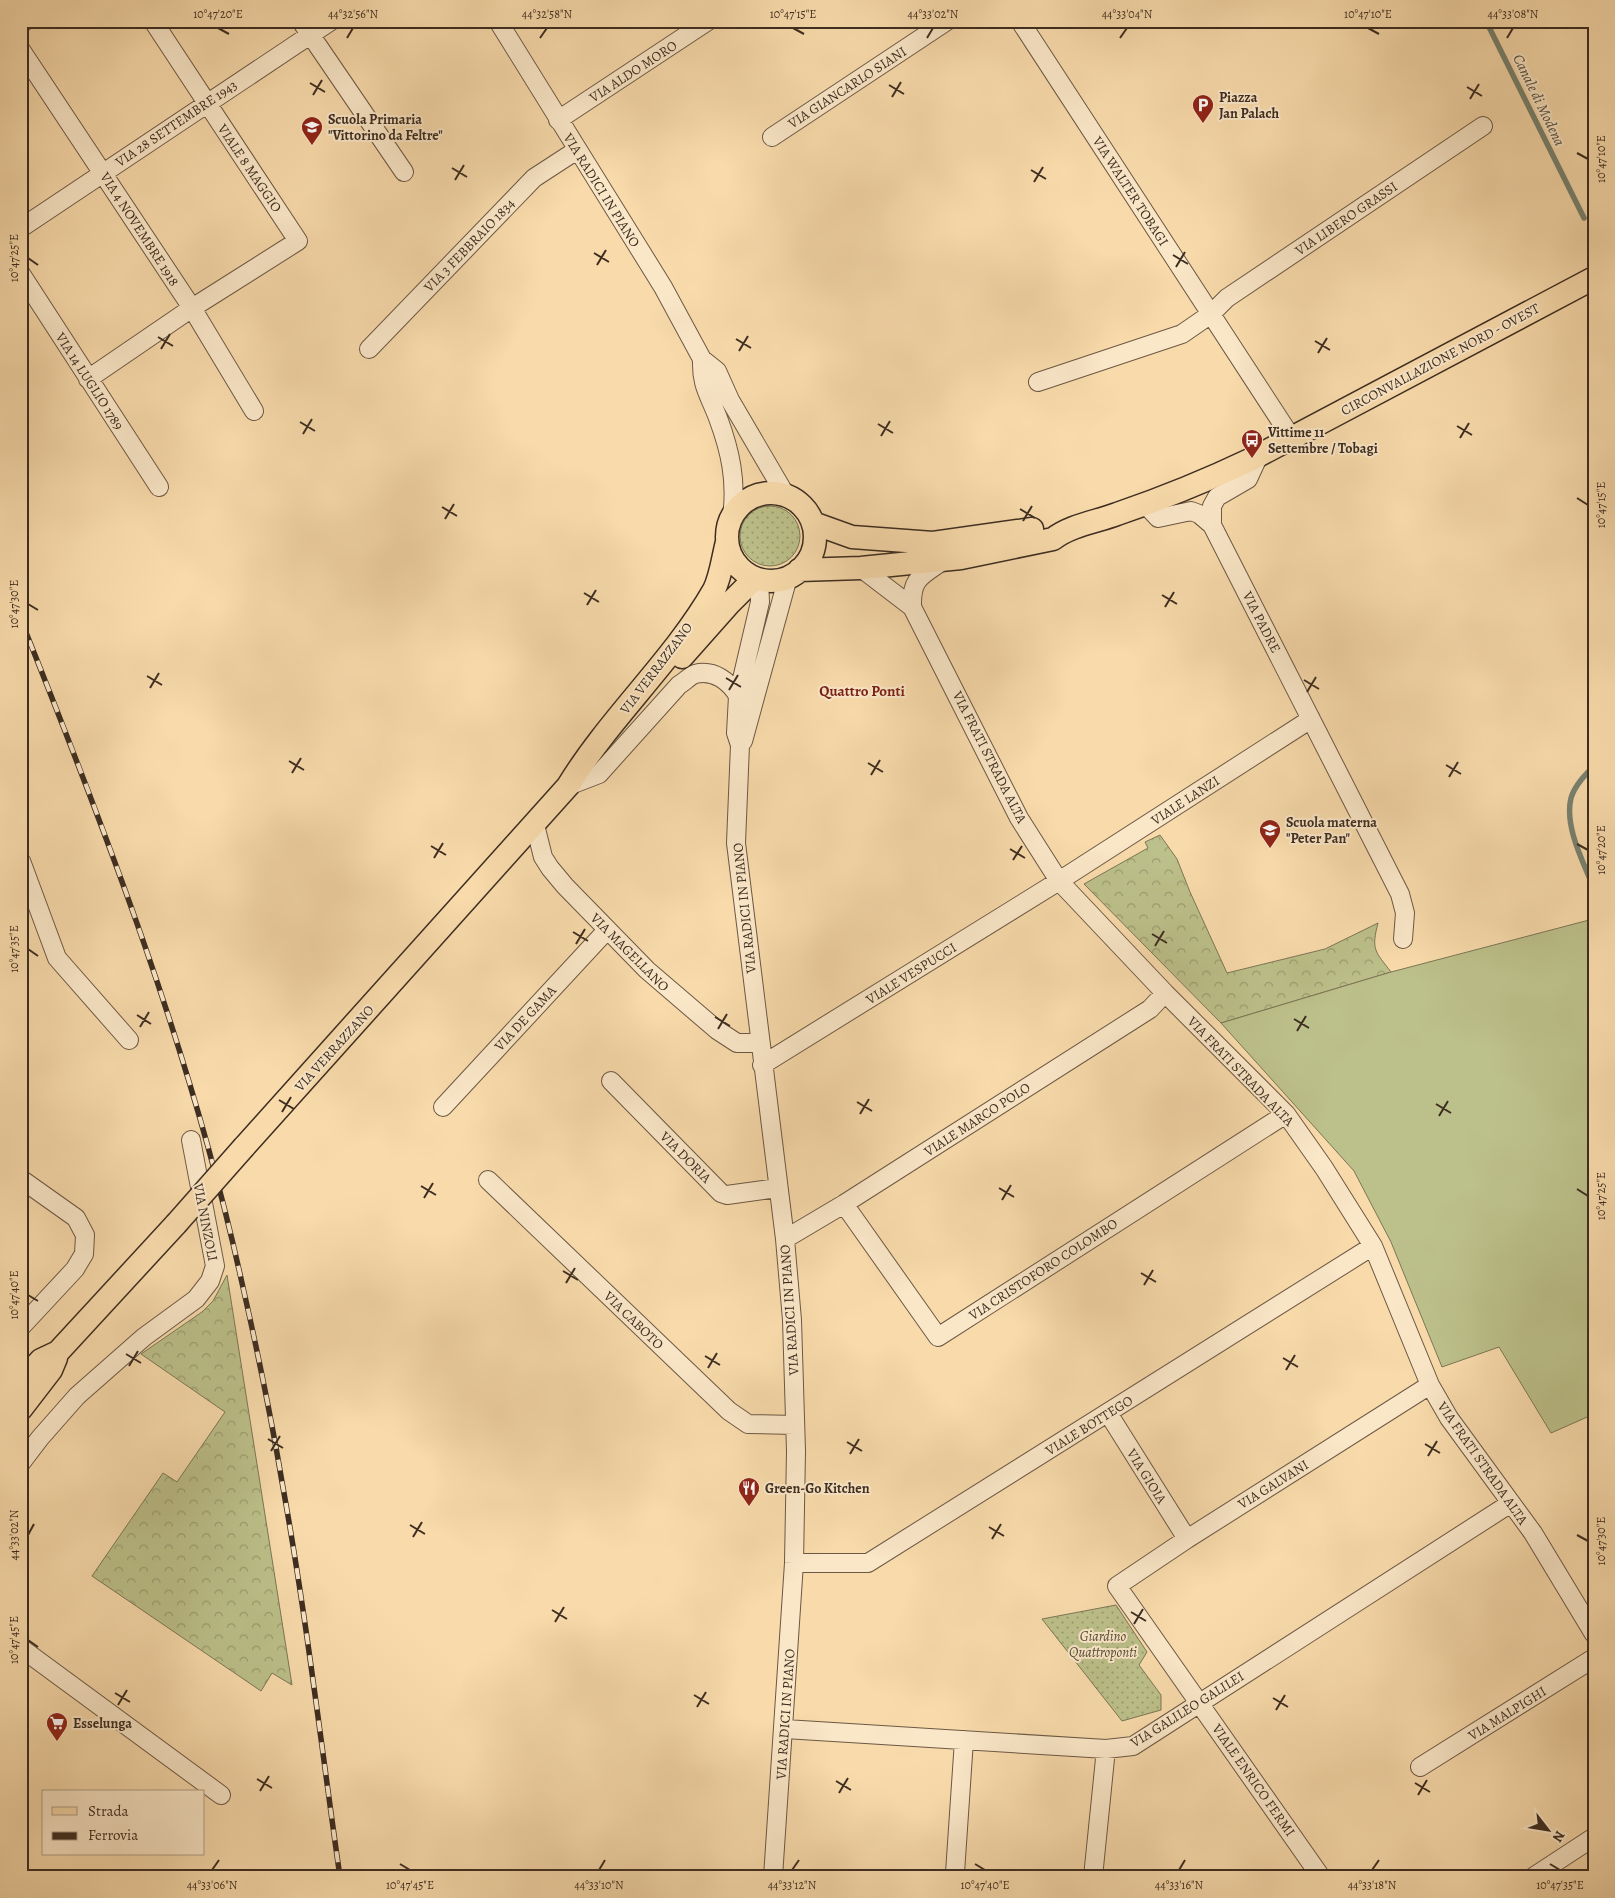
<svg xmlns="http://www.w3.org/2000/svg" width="1615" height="1898" font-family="Alegreya,serif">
	<defs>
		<pattern id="grass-dots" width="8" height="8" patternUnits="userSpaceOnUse" patternTransform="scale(1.25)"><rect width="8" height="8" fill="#bcc08a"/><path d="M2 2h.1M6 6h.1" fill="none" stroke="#9a9c70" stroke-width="1.8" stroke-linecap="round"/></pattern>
		<pattern id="forest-crowns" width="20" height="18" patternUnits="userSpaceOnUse" patternTransform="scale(1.25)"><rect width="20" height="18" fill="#bcc08a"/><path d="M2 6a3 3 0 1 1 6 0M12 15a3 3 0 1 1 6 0" fill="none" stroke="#9a9c70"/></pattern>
	</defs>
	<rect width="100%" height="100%" fill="#f8daab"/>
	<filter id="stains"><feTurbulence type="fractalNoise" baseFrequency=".004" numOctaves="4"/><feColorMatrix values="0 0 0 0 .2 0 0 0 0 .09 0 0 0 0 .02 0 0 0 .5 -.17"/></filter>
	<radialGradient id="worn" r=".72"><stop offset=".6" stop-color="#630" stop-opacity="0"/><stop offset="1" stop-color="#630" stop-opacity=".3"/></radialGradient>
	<path fill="url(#grass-dots)" stroke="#7c7656" d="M740 536a30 30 0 1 1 60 0a30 30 0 1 1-60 0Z
		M1116,1605L1147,1652L1139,1665L1161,1695V1710L1122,1721L1042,1619Z"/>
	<path fill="url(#forest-crowns)" stroke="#7c7656" d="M1160,835L1177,859L1190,892L1227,973L1325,949L1378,923C1371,950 1375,951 1391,972L1221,1023L1084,884L1148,848L1145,842Z
		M227,1275L292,1685L272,1673L261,1691L92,1576L163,1473L177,1482L225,1412L141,1354L202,1312L213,1301Z"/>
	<path fill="#bcc08a" stroke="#7c7656" d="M1593,919L1594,1414L1551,1433L1499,1347L1442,1367L1391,1242L1354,1171L1221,1023L1391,972Z"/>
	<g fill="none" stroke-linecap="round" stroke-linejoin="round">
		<path stroke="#788270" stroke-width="5.5" d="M1486,21L1584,218
			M1594,766C1585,775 1575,785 1571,798C1564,827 1584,863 1594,889"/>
		<g stroke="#6c5844" stroke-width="20">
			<path id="minor" d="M301,21L404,172
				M498,21L663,287L702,359L717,371L730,400L785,494
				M1020,21L1291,437
				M21,24L25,21
				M21,50L192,308L254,411
				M558,120L708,21
				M772,137L947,21
				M21,228L331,21
				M21,274L159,487
				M369,349L534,178L577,150
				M702,359C701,386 709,394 718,418C730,450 737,481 732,516
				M88,379L192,308L298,241L153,21
				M1038,382L1182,334L1211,314L1227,298L1483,126
				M1259,455L1248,479L1217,497L1212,506V525L1400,894L1405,913L1403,939
				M1145,504L1158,518L1191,511L1199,514L1212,525
				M861,568L912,607L1019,818L1059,881L1165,993L1286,1114L1324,1168L1373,1246L1430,1385L1449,1418L1533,1533L1594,1634
				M759,579L760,602L738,696L736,733L740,745L736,843L785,1239L792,1320L796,1451L794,1563L773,1877
				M912,607C911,577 922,576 944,560
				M743,741L788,577
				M568,786L599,774L679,685C684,682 690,676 695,674C714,669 730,682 738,696
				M535,825L543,857L550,868L565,886L647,970L717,1030L737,1043H759
				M21,861L57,958L129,1040
				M762,1065L1059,881L1311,719
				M611,1081L721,1193L727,1195L777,1188
				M443,1107L607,930
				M21,1179L76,1218L85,1235L84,1254L75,1269L21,1327
				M488,1180L729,1411L748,1424L795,1425
				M844,1204L938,1337L1286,1114
				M785,1239L844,1204L1150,1009L1165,993
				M1108,1413L1187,1539
				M21,1463L40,1438L77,1396L144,1337L196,1299L210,1281L215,1266L191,1140
				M794,1563H868L1373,1246
				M21,1648L221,1795
				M785,1729L1106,1749L1133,1746L1511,1503
				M1420,1767L1594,1658
				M955,1873L964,1740
				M1093,1877L1106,1749
				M1321,1877L1117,1586L1187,1539L1430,1385
				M1533,1877L1594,1837"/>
		</g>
		<g stroke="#3d2d21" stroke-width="25">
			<path id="major" d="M727 537a44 44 0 1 1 88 0a44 44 0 1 1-88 0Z
				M813,523L852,537L933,543L1032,529
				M799,570L861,568L961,558L1053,539C1071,525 1096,522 1117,514C1164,498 1208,480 1252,459L1594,278
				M682,657L729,604L755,578
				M244,1147L568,786C610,717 674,660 714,590C721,576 723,557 727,542
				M21,1382L41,1360L58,1352L176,1224
				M21,1409L51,1370L56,1358"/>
		</g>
		<use href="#minor" stroke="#fae7c8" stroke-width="18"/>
		<use href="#major" stroke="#f8daab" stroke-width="22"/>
		<g stroke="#3d2d21" stroke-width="5.5">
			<path id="rail" d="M21,620C108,837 192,1055 242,1283C257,1349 271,1416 282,1482C306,1613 321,1745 340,1877"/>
		</g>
		<use href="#rail" stroke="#fae7c8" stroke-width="4" stroke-dasharray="11" stroke-linecap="butt"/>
		<g stroke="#3d2d21" stroke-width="25" stroke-linecap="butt">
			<path id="major-bridge" d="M176,1224L244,1147"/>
		</g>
		<use href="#major-bridge" stroke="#f8daab" stroke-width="22"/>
	</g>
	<path fill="none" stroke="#3d2d21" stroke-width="2" d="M218,28L229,34M793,28L804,34M1368,28L1379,34M347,38L353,28M540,38L547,28M927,38L933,28M1120,38L1127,28M1507,38L1513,28M310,83L325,92M889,85L904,94M1467,87L1482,96M313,95L322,80M892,97L901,82M1470,99L1479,84M1577,153L1588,159M452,168L467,177M1031,170L1046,179M455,180L464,165M1034,182L1043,167M594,253L609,262M1173,255L1188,264M28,258L38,265M597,265L606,250M1176,267L1185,252M158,337L173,346M736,339L751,348M1315,341L1330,350M161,349L170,334M739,351L748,336M1318,353L1327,338M300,422L315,431M878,424L893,433M1457,426L1472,435M303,434L312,419M881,436L890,421M1460,438L1469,423M1577,498L1588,505M442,507L457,516M1020,509L1035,518M445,519L454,504M1023,521L1032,506M584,593L599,602M1162,595L1177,604M28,604L38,610M587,605L596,590M1165,607L1174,592M147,676L162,685M726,678L741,687M1304,680L1319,689M150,688L159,673M729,690L738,675M1307,692L1316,677M289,761L304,770M868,763L883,772M1446,765L1461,774M292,773L301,758M871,775L880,760M1449,777L1458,762M1577,844L1588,850M431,846L446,855M1010,849L1025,858M434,858L443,843M1013,860L1022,846M573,932L588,941M1152,934L1167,943M576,944L585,929M1155,946L1164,931M28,949L38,956M137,1015L151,1024M715,1017L730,1026M1294,1019L1309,1028M140,1027L149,1012M718,1029L727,1014M1297,1031L1306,1016M279,1100L294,1109M857,1102L872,1111M1436,1104L1451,1113M282,1112L291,1097M860,1114L869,1099M1439,1116L1448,1101M421,1186L436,1195M999,1188L1014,1197M1577,1189L1588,1196M424,1198L433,1183M1002,1200L1011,1185M563,1271L578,1280M1141,1273L1156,1282M566,1283L575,1268M1144,1285L1153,1270M28,1295L38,1301M126,1354L141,1363M705,1356L720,1365M1283,1358L1298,1367M129,1366L138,1351M708,1368L717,1353M1286,1370L1295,1355M268,1439L283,1448M847,1442L862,1451M1425,1444L1440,1453M271,1451L280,1436M850,1454L859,1439M1428,1456L1437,1441M410,1525L425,1534M989,1527L1004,1536M28,1535L34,1524M1577,1535L1588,1541M413,1537L422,1522M992,1539L1001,1524M552,1610L567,1619M1131,1612L1146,1621M555,1622L564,1607M1134,1624L1143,1609M28,1640L38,1647M115,1693L130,1702M694,1695L709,1704M1273,1698L1288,1707M118,1705L127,1690M697,1707L706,1692M1276,1710L1285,1695M257,1779L272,1788M836,1781L851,1790M1415,1783L1430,1792M260,1791L269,1776M839,1793L848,1778M1418,1795L1427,1780M400,1864L410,1870M975,1864L985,1870M1550,1864L1560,1870M212,1870L219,1860M599,1870L605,1860M792,1870L799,1860M1179,1870L1185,1860M1372,1870L1379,1860"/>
	<defs>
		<g id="parking-pin" transform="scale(1.125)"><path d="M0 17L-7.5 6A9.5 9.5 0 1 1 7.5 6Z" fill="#8f2418" stroke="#fae7c8"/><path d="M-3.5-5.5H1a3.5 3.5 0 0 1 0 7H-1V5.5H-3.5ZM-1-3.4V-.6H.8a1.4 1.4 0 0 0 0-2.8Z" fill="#fff"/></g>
		<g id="school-pin" transform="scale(1.125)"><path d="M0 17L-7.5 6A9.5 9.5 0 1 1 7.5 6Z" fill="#8f2418" stroke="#fae7c8"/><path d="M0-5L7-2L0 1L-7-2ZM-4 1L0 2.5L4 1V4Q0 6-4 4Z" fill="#fff"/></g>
		<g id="bus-pin" transform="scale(1.125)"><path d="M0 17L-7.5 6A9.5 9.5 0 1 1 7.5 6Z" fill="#8f2418" stroke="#fae7c8"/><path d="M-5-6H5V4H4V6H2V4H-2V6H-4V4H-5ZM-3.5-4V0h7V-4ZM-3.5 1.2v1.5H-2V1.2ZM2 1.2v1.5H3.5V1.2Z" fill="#fff"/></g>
		<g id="restaurant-pin" transform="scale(1.125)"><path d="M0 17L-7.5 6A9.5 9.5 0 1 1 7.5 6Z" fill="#8f2418" stroke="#fae7c8"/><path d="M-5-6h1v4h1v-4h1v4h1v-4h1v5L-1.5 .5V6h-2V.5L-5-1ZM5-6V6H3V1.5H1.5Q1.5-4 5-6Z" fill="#fff"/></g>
		<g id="supermarket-pin" transform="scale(1.125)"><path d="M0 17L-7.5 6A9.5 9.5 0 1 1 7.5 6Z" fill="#8f2418" stroke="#fae7c8"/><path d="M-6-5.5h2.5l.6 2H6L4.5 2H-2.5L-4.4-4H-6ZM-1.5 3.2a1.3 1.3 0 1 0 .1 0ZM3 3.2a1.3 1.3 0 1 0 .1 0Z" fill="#fff"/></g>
	</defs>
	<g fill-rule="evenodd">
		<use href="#parking-pin" x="1203" y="105"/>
		<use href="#school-pin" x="312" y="127"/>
		<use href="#bus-pin" x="1252" y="440"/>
		<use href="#school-pin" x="1270" y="830"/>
		<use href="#restaurant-pin" x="749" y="1488"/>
		<use href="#supermarket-pin" x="57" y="1723"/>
	</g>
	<g text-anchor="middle" stroke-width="4" stroke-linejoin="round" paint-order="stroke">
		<g font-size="14" fill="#3d2d21" stroke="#fae7c8">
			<text transform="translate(633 71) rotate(-33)" y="5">VIA ALDO MORO</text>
			<text transform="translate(847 87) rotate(-33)" y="5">VIA GIANCARLO SIANI</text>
			<text transform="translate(176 123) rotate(-34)" y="5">VIA 28 SETTEMBRE 1943</text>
			<text transform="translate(250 168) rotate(56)" y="5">VIALE 8 MAGGIO</text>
			<text transform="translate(602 190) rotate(58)" y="5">VIA RADICI IN PIANO</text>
			<text transform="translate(1131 191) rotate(57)" y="5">VIA WALTER TOBAGI</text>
			<text transform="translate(1346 218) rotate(-34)" y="5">VIA LIBERO GRASSI</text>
			<text transform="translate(140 229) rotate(57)" y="5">VIA 4 NOVEMBRE 1918</text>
			<text transform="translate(469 245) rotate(-46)" y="5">VIA 3 FEBBRAIO 1834</text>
			<text transform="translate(1440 359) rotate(-28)" y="5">CIRCONVALLAZIONE NORD - OVEST</text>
			<text transform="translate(90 381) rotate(57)" y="5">VIA 14 LUGLIO 1789</text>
			<text transform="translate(1262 622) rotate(63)" y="5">VIA PADRE</text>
			<text transform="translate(656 668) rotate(-53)" y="5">VIA VERRAZZANO</text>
			<text transform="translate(990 757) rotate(63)" y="5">VIA FRATI STRADA ALTA</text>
			<text transform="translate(1185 800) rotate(-33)" y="5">VIALE LANZI</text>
			<text transform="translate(744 908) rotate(-96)" y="5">VIA RADICI IN PIANO</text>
			<text transform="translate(630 952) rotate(45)" y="5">VIA MAGELLANO</text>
			<text transform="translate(911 973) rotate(-32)" y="5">VIALE VESPUCCI</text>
			<text transform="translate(525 1018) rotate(-47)" y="5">VIA DE GAMA</text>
			<text transform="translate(334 1048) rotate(-48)" y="5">VIA VERRAZZANO</text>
			<text transform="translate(1241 1071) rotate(46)" y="5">VIA FRATI STRADA ALTA</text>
			<text transform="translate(977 1119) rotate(-33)" y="5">VIALE MARCO POLO</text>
			<text transform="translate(686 1157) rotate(45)" y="5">VIA DORIA</text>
			<text transform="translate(206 1222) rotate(79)" y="5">VIA NINZOLI</text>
			<text transform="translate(1043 1269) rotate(-33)" y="5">VIA CRISTOFORO COLOMBO</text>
			<text transform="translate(789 1310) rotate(-94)" y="5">VIA RADICI IN PIANO</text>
			<text transform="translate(634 1320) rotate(44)" y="5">VIA CABOTO</text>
			<text transform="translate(1089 1425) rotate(-32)" y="5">VIALE BOTTEGO</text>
			<text transform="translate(1483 1463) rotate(55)" y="5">VIA FRATI STRADA ALTA</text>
			<text transform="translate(1147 1476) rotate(58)" y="5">VIA GIOIA</text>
			<text transform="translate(1273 1484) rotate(-32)" y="5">VIA GALVANI</text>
			<text transform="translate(1187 1709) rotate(-32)" y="5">VIA GALILEO GALILEI</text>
			<text transform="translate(1507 1713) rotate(-32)" y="5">VIA MALPIGHI</text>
			<text transform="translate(785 1714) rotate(-86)" y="5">VIA RADICI IN PIANO</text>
			<text transform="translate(1254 1780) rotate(55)" y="5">VIALE ENRICO FERMI</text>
		</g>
		<g font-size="14" font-weight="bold" fill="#3d2d21" stroke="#fae7c8" text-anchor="start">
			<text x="1219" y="102">Piazza<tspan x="1219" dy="16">Jan Palach</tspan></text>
			<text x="328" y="124">Scuola Primaria<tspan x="328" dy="16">"Vittorino da Feltre"</tspan></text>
			<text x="1268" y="437">Vittime 11<tspan x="1268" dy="16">Settembre / Tobagi</tspan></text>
			<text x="1286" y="827">Scuola materna<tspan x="1286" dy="16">"Peter Pan"</tspan></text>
			<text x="765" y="1493">Green-Go Kitchen</text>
			<text x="73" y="1728">Esselunga</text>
		</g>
		<g font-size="14" font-style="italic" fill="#564a36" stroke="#fae7c8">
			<text x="1103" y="1641">Giardino<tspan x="1103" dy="16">Quattroponti</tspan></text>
		</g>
		<g font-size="15" font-style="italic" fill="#565042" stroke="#fae7c8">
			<text transform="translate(1539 100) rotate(64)" y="5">Canale di Modena</text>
		</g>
		<g font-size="15" font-weight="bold" fill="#7a1f14" stroke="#fae7c8">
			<text x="862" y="696">Quattro Ponti</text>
		</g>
	</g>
	<rect width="1615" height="1898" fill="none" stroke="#f8daab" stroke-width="55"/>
	<rect x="42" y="1790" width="162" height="65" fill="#fae7c8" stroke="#ae9d85"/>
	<rect x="52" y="1807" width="25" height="8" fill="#f8daab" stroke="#ae9d85"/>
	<text x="88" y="1816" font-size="15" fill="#3d2d21">Strada</text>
	<rect x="52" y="1832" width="25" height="8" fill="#3d2d21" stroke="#ae9d85"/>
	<text x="88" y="1840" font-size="15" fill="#3d2d21">Ferrovia</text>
	<g transform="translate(1548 1830) rotate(121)" stroke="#fae7c8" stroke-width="4" paint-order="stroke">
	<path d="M0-4L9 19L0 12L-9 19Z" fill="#3d2d21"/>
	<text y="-8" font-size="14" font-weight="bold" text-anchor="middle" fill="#3d2d21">N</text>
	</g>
	<rect x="28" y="28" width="1560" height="1842" fill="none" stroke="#3d2d21" stroke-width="2"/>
	<g font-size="12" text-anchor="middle" fill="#3d2d21">
		<text x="218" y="18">10°47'20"E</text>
		<text x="353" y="18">44°32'56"N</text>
		<text x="547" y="18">44°32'58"N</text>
		<text x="793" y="18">10°47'15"E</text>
		<text x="933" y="18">44°33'02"N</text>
		<text x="1127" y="18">44°33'04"N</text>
		<text x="1368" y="18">10°47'10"E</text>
		<text x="1513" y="18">44°33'08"N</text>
		<text transform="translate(1601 159) rotate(-90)" y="4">10°47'10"E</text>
		<text transform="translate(14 258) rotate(-90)" y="4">10°47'25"E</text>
		<text transform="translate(1601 505) rotate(-90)" y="4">10°47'15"E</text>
		<text transform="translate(14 604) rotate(-90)" y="4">10°47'30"E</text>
		<text transform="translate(1601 850) rotate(-90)" y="4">10°47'20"E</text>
		<text transform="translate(14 949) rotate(-90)" y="4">10°47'35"E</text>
		<text transform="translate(1601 1196) rotate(-90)" y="4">10°47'25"E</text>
		<text transform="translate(14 1295) rotate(-90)" y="4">10°47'40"E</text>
		<text transform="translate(14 1535) rotate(-90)" y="4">44°33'02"N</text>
		<text transform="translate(1601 1541) rotate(-90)" y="4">10°47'30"E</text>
		<text transform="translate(14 1640) rotate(-90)" y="4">10°47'45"E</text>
		<text x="212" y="1889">44°33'06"N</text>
		<text x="410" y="1889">10°47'45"E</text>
		<text x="599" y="1889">44°33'10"N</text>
		<text x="792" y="1889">44°33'12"N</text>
		<text x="985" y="1889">10°47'40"E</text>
		<text x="1179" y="1889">44°33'16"N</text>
		<text x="1372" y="1889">44°33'18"N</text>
		<text x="1560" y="1889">10°47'35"E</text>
	</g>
	<rect width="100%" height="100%" filter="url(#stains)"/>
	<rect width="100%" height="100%" fill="url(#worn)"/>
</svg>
